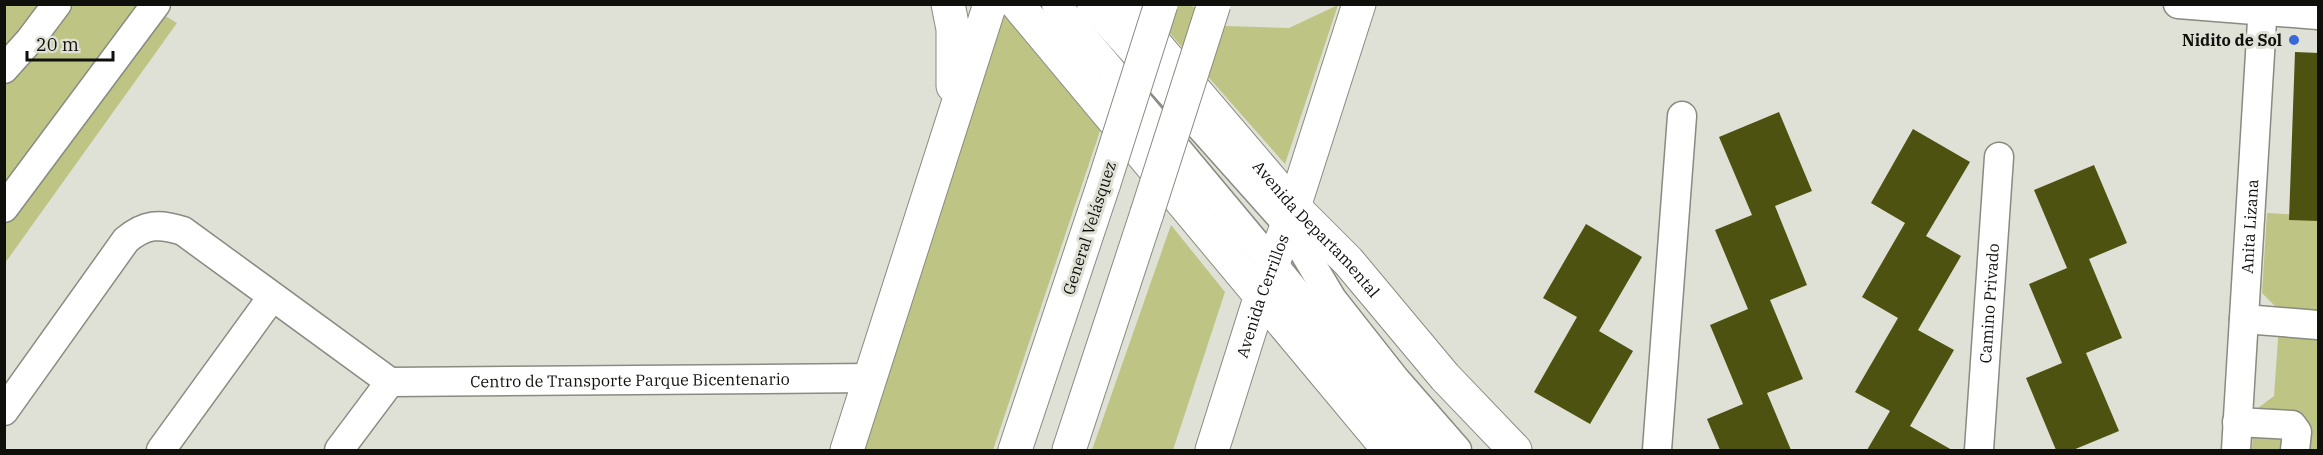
<svg xmlns="http://www.w3.org/2000/svg" width="2323" height="455" font-family="'IBM Plex Serif',serif">
	<rect width="100%" height="100%" fill="#e0e1d6"/>
	<path fill="#bdc484" d="M5,5H147L177,23L5,263Z
		M1145,5H1190L1226,26L1289,28L1338,5L1285,164Z
		M1006,14L1101,128L993,450H861L997,25Z
		M2267,213L2318,216V450H2252L2254,411L2274,396L2280,311L2262,293Z
		M1171,225L1225,292L1173,450H1092Z"/>
	<path fill="#4d5210" d="M2295,52L2319,53V221L2289,220Z
		M1779,112L1812,191L1775,206L1807,285L1770,300L1803,379L1767,393L1791,450H1720L1707,419L1743,404L1710,325L1748,309L1715,230L1752,215L1719,137Z
		M1913,129L1970,162L1926,236L1961,256L1918,330L1954,350L1910,426L1952,450H1867L1890,411L1855,392L1898,318L1862,297L1905,223L1871,203Z
		M2094,165L2127,243L2089,259L2122,338L2086,353L2119,431L2073,450H2056L2026,378L2062,363L2029,284L2067,268L2034,190Z
		M1586,224L1642,257L1599,331L1633,351L1590,424L1534,392L1577,317L1543,298Z"/>
	<g fill="none" stroke-linecap="round" stroke-linejoin="round">
		<g stroke="#898a80" stroke-width="31">
			<g id="minor">
				<path d="M1056,4L1273,264L1424,450"/>
				<path d="M1091,4L1288,225L1332,299L1395,379L1457,450"/>
				<path d="M2178,4L2318,15"/>
				<path d="M4,69L30,40L57,4"/>
				<path d="M4,208L156,4"/>
				<path d="M2244,319L2318,325"/>
				<path id="s1" d="M390,382L871,378"/>
				<path d="M4,411L126,240C145,224 159,223 183,231L390,382L339,450"/>
				<path d="M2237,422L2292,425L2297,432L2295,450"/>
				<path d="M161,450L272,297"/>
				<path d="M1657,450L1682,116"/>
				<path id="s2" d="M1979,450L1999,157"/>
				<path id="s3" d="M2236,450L2263,4"/>
			</g>
		</g>
		<g stroke="#898a80" stroke-width="35">
			<g id="major">
				<path d="M1017,4L1389,450"/>
				<path id="s4" d="M1121,4L1294,207L1348,261L1445,377L1515,450"/>
				<path id="s5" d="M1212,450L1260,298L1294,207L1359,4"/>
			</g>
		</g>
		<g stroke="#898a80" stroke-width="35">
			<path id="highway" d="M948,4L953,29V86
				M847,450L990,4
				M1015,450L1104,183
				M1069,450L1147,213"/>
		</g>
		<use href="#minor" stroke="#fff" stroke-width="28"/>
		<use href="#major" stroke="#fff" stroke-width="33"/>
		<use href="#highway" stroke="#fff" stroke-width="33"/>
		<g stroke="#898a80" stroke-width="35" stroke-linecap="butt">
			<path id="highway-bridge" d="M1104,183L1161,4
				M1147,213L1214,4"/>
		</g>
		<use href="#highway-bridge" stroke="#fff" stroke-width="33"/>
	</g>
	<circle fill="#3769d9" stroke="#e0e1d6" stroke-width="2" cx="2294" cy="40" r="6"/>
	<g text-anchor="middle" stroke-width="6" stroke-linejoin="round" paint-order="stroke">
		<g font-size="16" font-weight="bold" fill="#0f100c" stroke="#e0e1d6" text-anchor="end">
			<text x="2282" y="46">Nidito de Sol</text>
		</g>
		<g font-size="16" fill="#0f100c" stroke="#e0e1d6">
			<text transform="translate(1089 228) rotate(-72)" y="6">General Velásquez</text>
			<text dy="6" stroke="none"><textPath href="#s3" startOffset="224">Anita Lizana</textPath></text>
			<text dy="6" stroke="none"><textPath href="#s4" startOffset="298">Avenida Departamental</textPath></text>
			<text dy="6" stroke="none"><textPath href="#s5" startOffset="162">Avenida Cerrillos</textPath></text>
			<text dy="6" stroke="none"><textPath href="#s2" startOffset="147">Camino Privado</textPath></text>
			<text dy="6" stroke="none"><textPath href="#s1" startOffset="240">Centro de Transporte Parque Bicentenario</textPath></text>
		</g>
	</g>
	<rect width="2323" height="455" fill="none" stroke="#0f100c" stroke-width="12"/>
	<path d="M27 51v9h86v-9" fill="none" stroke="#0f100c" stroke-width="3"/>
	<text x="36" y="51" font-size="18" fill="#0f100c" stroke="#e0e1d6" stroke-width="4.5" paint-order="stroke">20 m</text>
</svg>
